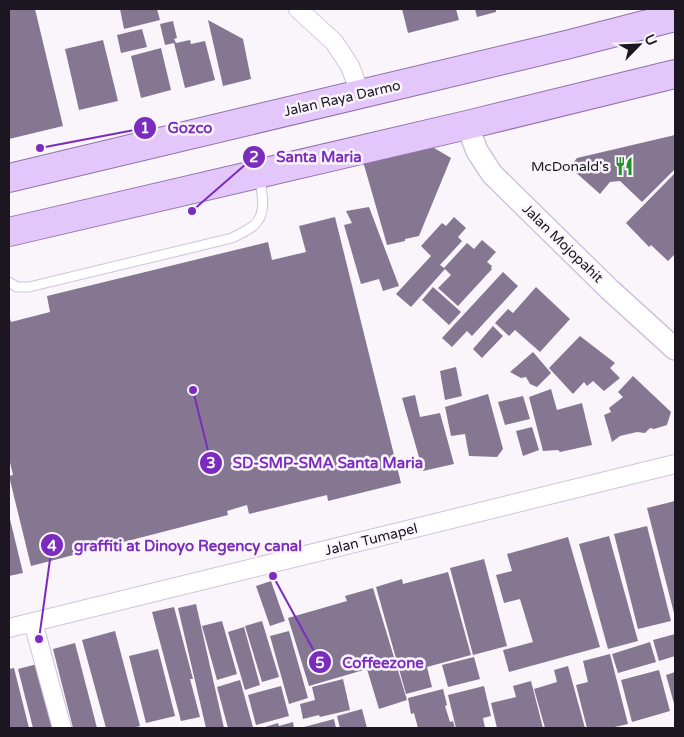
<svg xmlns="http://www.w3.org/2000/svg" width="684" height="737" font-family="'Varela Round',sans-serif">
	<rect width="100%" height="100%" fill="#f9f5fb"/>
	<path fill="#857791" d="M9,9H35L63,126L9,139Z
		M120,9H157L160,20L124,29Z
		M402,9H456L459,20L408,33Z
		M475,9H496V12L477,17Z
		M208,20L243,39L251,79L223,86Z
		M173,21L177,38L174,39L176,43L190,40L191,44L205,41L215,80L185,88L174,43L165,45L160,24Z
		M142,29L147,47L121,53L117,35Z
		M103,40L118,101L79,110L65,49Z
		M161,48L171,90L141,98L131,56Z
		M675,135V169L642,202L620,181L610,182L600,194L573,170V163L577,158Z
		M429,145L451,158L419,236L405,239V241L387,245L362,158Z
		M675,173V254L668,261L651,245L649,247L626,223Z
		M369,207L399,286L383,291L379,279L361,284L344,225L352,223L346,211Z
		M335,217L401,483L328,501L327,495L249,514L247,505L227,511L228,515L31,566L9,476L13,475L9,458V315L11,322L50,312L47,296L268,242L272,260L306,252L299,226Z
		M454,217L466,228L458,237L462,241L440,265L444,268L467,243L474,249L482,240L496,252L487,262L492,266L491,268L492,269L458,306L438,288L451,275L445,269L411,307L396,294L431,256L421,246L442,223L446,226Z
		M503,272L518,286L472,336L467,331L452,347L442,338Z
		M433,287L461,312L449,325L422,300Z
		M536,287L570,319L540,352L515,330L509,336L495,323L508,309L513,313Z
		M493,326L503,336L482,358L473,349Z
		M580,336L615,363L610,368L620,378L604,391L593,381L587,386L584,382L573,394L549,368Z
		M533,352L551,373L537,387L530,384L526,377L521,378L510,372Z
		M456,367L462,396L445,400L440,371Z
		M633,376L671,412L667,425L654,429L650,428L645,433L637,432L620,436L612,442L604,415L611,412L609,408L623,397L618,392Z
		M551,389L557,410L582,403L592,445L560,452L558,450L543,451L529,397Z
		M488,394L503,449L497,457L469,456L465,434L451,436L445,407Z
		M415,395L420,417L440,413L454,464L423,471L402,398Z
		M523,396L530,419L505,425L498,402Z
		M532,427L539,450L523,456L516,431Z
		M675,501V617L647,508Z
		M9,515L23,573L9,576Z
		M647,526L671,621L638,629L614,534Z
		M609,536L638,641L608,649L579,544Z
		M568,537L600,647L509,672L503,650L533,642L520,599L504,603L496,575L512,571L507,554Z
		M484,559L507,646L473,655L450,568Z
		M448,572L471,655L427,667L432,687L406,694L376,587L402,579L403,584Z
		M271,581L285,621L270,626L256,586Z
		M373,588L407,700L379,709L367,669L309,686L288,618L347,601L345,596Z
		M196,604L224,728H206L178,608Z
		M174,607L193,679H190L200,717L181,721L152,612Z
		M222,621L237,674L217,680L202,626Z
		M262,621L279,677L262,682L245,626Z
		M244,627L260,685L245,690L228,632Z
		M115,631L140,726L132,728H106L82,640Z
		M289,631L308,698L289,704L270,636Z
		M675,634V656L659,661L653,640Z
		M650,642L656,662L618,673L612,654Z
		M75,643L97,728H73L53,649Z
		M158,649L175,716L146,723L129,656Z
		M610,654L628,724L610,728L600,727L587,728L576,685L588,682L583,661Z
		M474,657L480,679L448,687L442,665Z
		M41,663L57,728H33L18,669Z
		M568,666L585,728H545L534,689L557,682L554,670Z
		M14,668L29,728H9V669Z
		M659,670L670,711L632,722L621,680Z
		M675,672V707L666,675Z
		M343,679L350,710L320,717L319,715L303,719L300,704L315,700L312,687Z
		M240,680L253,727L228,728L217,687Z
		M531,681L543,728H497L491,703L516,697L513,686Z
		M281,686L289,716L256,725L248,695Z
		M484,686L491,716L483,718L485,728H456L448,695Z
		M443,689L447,705L445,706L450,722L453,721L455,728H418L414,713L411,714L408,698Z
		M362,709L367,728H340L337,716Z
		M334,719L336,728H305L304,727Z
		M293,722L294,728H262L278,723L279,726Z"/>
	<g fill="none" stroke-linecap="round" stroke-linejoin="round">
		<g stroke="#d1c2de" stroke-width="11">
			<path id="service" d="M9,282L17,287H29L232,238C239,234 247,231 253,226C268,214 262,193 259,177"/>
		</g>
		<g stroke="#d1c2de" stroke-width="20">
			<path id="minor" d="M298,9L334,42L350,66L360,93
				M33,622L62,728
				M9,628L675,464"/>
		</g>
		<g stroke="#d1c2de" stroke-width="24">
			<path id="tertiary" d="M467,125L477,151L492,174L609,289L675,349"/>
		</g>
		<g stroke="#9271ab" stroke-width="30">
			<path id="primary" d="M9,178L570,44L675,17
				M9,232L467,125L675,74"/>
		</g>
		<use href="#service" stroke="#fff" stroke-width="9"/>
		<use href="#minor" stroke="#fff" stroke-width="18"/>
		<use href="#tertiary" stroke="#fff" stroke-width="21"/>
		<use href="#primary" stroke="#e4c7fa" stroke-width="28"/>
	</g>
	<defs>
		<g id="restaurant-bare" transform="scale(1.5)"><path d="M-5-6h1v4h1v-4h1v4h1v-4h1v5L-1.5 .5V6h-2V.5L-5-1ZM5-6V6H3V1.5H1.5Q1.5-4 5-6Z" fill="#1e9524" stroke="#f9f5fb" stroke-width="2.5" paint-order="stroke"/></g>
	</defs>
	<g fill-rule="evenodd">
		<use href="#restaurant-bare" x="624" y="166"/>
	</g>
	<g text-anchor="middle" stroke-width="5" stroke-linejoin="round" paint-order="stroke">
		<g font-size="14" fill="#1c1620" stroke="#f9f5fb">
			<text transform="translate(342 98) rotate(-13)" y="5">Jalan Raya Darmo</text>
			<text transform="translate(563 243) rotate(44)" y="5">Jalan Mojopahit</text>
			<text transform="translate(371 539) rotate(-14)" y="5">Jalan Tumapel</text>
		</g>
		<g font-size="14" fill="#1c1620" stroke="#f9f5fb" text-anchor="end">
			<text x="609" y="171">McDonald's</text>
		</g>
	</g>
	<path fill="none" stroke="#7b2cbf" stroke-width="2" d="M40 148L145 128M192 211L254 157M193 390L211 463M39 639L52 545M273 576L320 662"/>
	<g fill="#7b2cbf" stroke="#f9f5fb" stroke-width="2">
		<circle cx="40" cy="148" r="5"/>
		<circle cx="192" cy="211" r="5"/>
		<circle cx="193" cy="390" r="5"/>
		<circle cx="39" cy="639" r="5"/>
		<circle cx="273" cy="576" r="5"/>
		<circle cx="145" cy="128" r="12"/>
		<circle cx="254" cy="157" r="12"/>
		<circle cx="211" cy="463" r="12"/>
		<circle cx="52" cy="545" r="12"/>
		<circle cx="320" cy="662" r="12"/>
	</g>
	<g font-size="15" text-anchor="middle" font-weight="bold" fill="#fff">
		<text x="145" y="133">1</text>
		<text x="254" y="162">2</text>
		<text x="211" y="468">3</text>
		<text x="52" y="551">4</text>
		<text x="320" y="668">5</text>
	</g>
	<g font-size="15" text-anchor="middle" font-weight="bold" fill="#7b2cbf" stroke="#f9f5fb" stroke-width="5" stroke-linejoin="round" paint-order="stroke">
		<text x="190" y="133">Gozco</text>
		<text x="319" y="162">Santa Maria</text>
		<text x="328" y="468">SD-SMP-SMA Santa Maria</text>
		<text x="188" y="551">graffiti at Dinoyo Regency canal</text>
		<text x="383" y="668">Coffeezone</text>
	</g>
	<rect width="684" height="737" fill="none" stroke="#1c1620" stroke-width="20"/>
	<g transform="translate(639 45) rotate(66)" stroke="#f9f5fb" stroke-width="4" paint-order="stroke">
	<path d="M0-4L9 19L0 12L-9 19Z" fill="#1c1620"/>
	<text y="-8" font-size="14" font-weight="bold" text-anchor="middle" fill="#1c1620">U</text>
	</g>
</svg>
